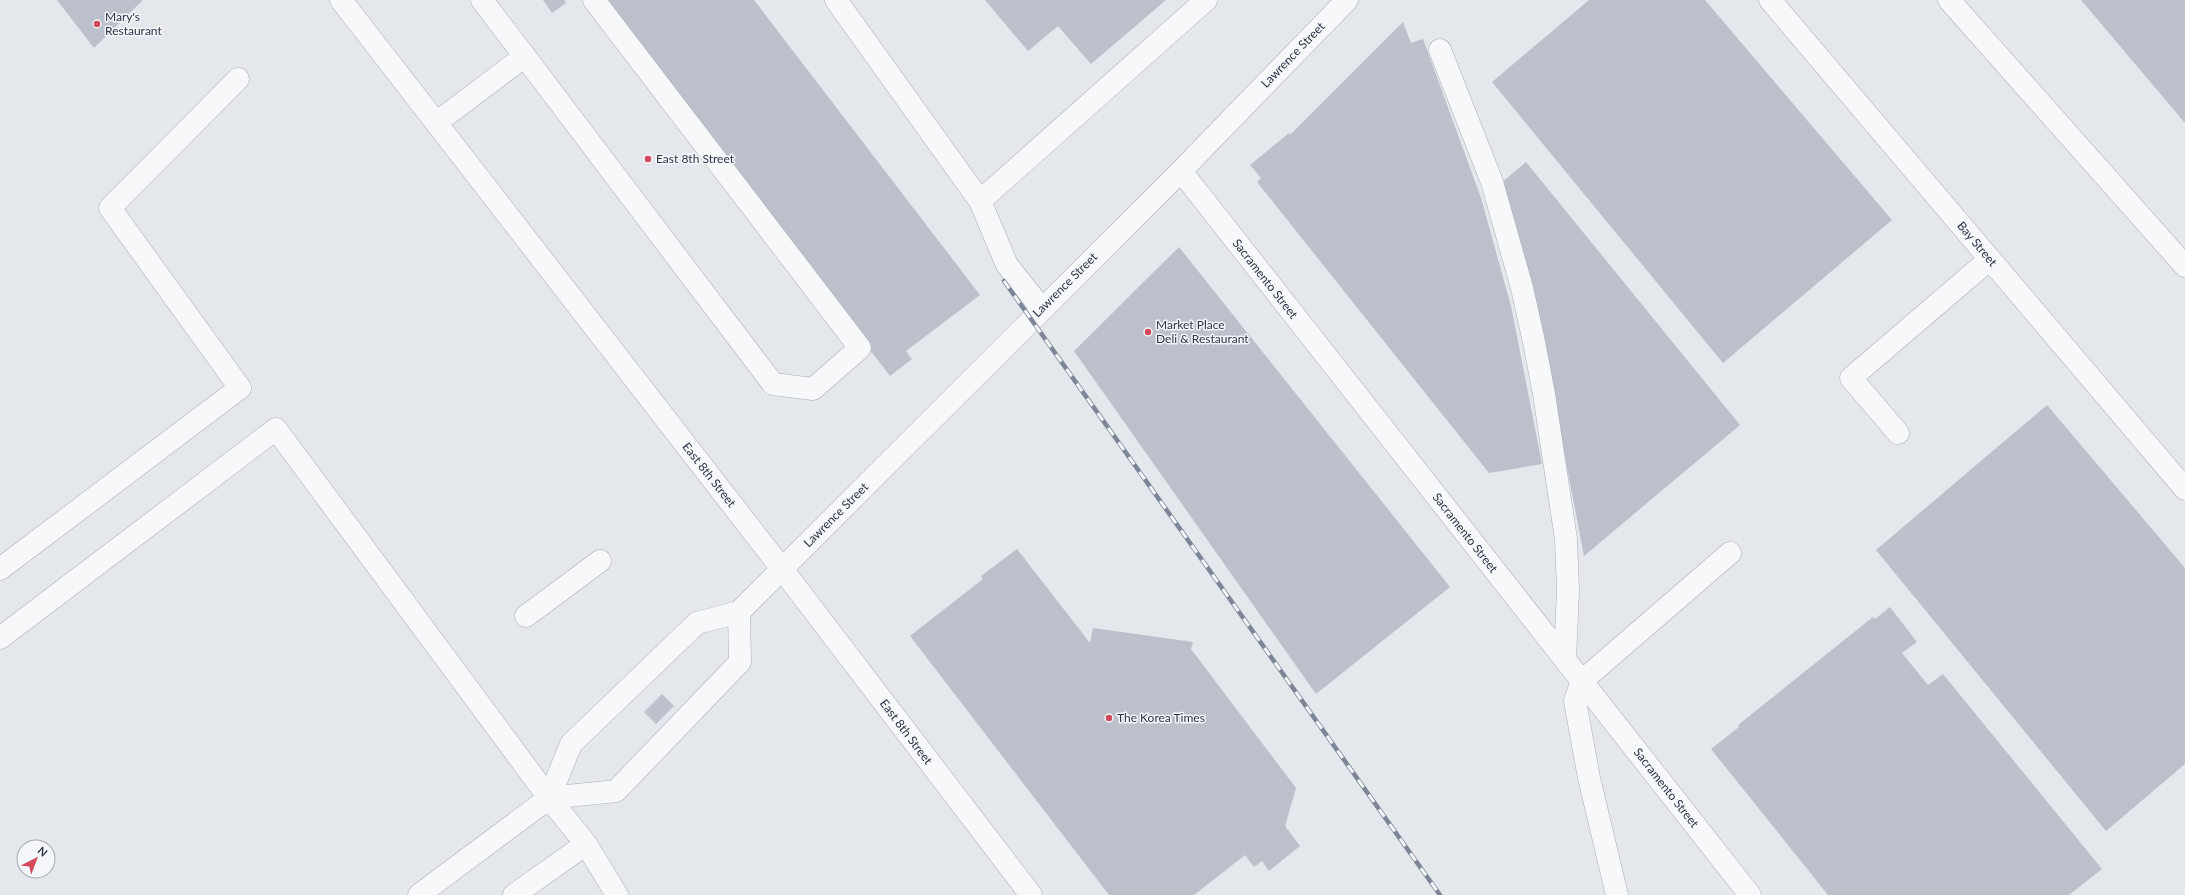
<svg xmlns="http://www.w3.org/2000/svg" width="2185" height="895" font-family="Lato,sans-serif">
	<rect width="100%" height="100%" fill="#e4e7ec"/>
	<path fill="#bbc0ca" d="M57,0H143L94,48Z
		M543,0H564L566,3L552,13Z
		M601,0H754L980,295L906,351L912,359L890,376Z
		M985,0H1166L1091,64L1058,26L1028,51Z
		M1589,0H1705L1892,220L1723,363L1492,82Z
		M2081,0H2185V123Z
		M1403,22L1411,43L1423,39L1481,198L1511,306L1542,464L1489,473L1257,182L1261,178L1250,165L1289,133L1290,135Z
		M1526,162L1740,425L1584,556L1542,337L1501,183Z
		M1179,247L1450,587L1316,694L1074,351Z
		M2047,405L2185,568V764L2106,831L1876,550Z
		M1017,549L1090,643L1093,628L1193,642L1191,649L1296,788L1285,826L1300,846L1269,871L1262,861L1254,867L1245,855L1194,895H1109L910,636L983,579L981,576Z
		M1890,607L1917,642L1902,653L1928,685L1943,674L2102,869L2069,895H1828L1711,749L1739,727L1738,725L1873,617L1875,619Z
		M662,694L674,706L656,724L644,712Z"/>
	<g fill="none" stroke-linecap="round" stroke-linejoin="round">
		<g stroke="#a9aeb7" stroke-width="23">
			<path id="minor" d="M341,0L782,569L1031,895
				M482,0L773,384L813,389L860,348L594,0
				M836,0L980,201L1007,265L1042,309
				M1770,0L2185,489
				M1949,0L2185,266
				M1440,50L1492,182L1522,288L1534,342L1544,394L1566,539L1568,591L1565,660
				M436,123L525,56
				M1181,171L1750,895
				M980,201L1206,0
				M1898,433L1851,378L1990,259
				M0,569L240,388L110,208L238,79
				M526,616L600,561
				M0,638L276,429L549,798L586,844L617,895
				M549,798L571,744L697,623L739,612L752,599L1181,171L1347,0
				M419,895L549,798L616,791L740,662L739,612
				M514,895L586,844
				M1617,895L1589,778L1575,701L1582,681L1730,553"/>
		</g>
		<use href="#minor" stroke="#f7f8fa" stroke-width="22"/>
		<g stroke="#7d8696" stroke-width="4.5">
			<path id="rail" d="M1004,281L1440,895"/>
		</g>
		<use href="#rail" stroke="#f4f6f9" stroke-width="3" stroke-dasharray="9" stroke-linecap="butt"/>
	</g>
	<g fill="#d1495b" stroke="#f4f6f9" stroke-width="1.5">
		<circle cx="97" cy="24" r="4"/>
		<circle cx="648" cy="159" r="4"/>
		<circle cx="1148" cy="332" r="4"/>
		<circle cx="1109" cy="718" r="4"/>
	</g>
	<g text-anchor="middle" stroke-width="3" stroke-linejoin="round" paint-order="stroke">
		<g font-size="12" fill="#2b3445" stroke="#f4f6f9" text-anchor="start">
			<text x="105" y="21">Mary's<tspan x="105" dy="14">Restaurant</tspan></text>
			<text x="656" y="163">East 8th Street</text>
			<text x="1156" y="329">Market Place<tspan x="1156" dy="14">Deli &amp; Restaurant</tspan></text>
			<text x="1117" y="722">The Korea Times</text>
		</g>
		<g font-size="12" fill="#2b3445" stroke="#f4f6f9">
			<text transform="translate(1293 55) rotate(-46)" y="4">Lawrence Street</text>
			<text transform="translate(1977 244) rotate(50)" y="4">Bay Street</text>
			<text transform="translate(1265 279) rotate(52)" y="4">Sacramento Street</text>
			<text transform="translate(1065 285) rotate(-45)" y="4">Lawrence Street</text>
			<text transform="translate(709 475) rotate(52)" y="4">East 8th Street</text>
			<text transform="translate(836 515) rotate(-45)" y="4">Lawrence Street</text>
			<text transform="translate(1465 533) rotate(52)" y="4">Sacramento Street</text>
			<text transform="translate(906 732) rotate(53)" y="4">East 8th Street</text>
			<text transform="translate(1666 788) rotate(52)" y="4">Sacramento Street</text>
		</g>
	</g>
	<g transform="translate(36 859) rotate(42)"><circle r="19" fill="#f4f6f9" stroke="#a4a8b1"/>
	<path d="M0-3L7 15L0 10L-7 15Z" fill="#d1495b"/>
	<text y="-6" font-size="11" font-weight="bold" text-anchor="middle" fill="#2b3445">N</text>
	</g>
</svg>
